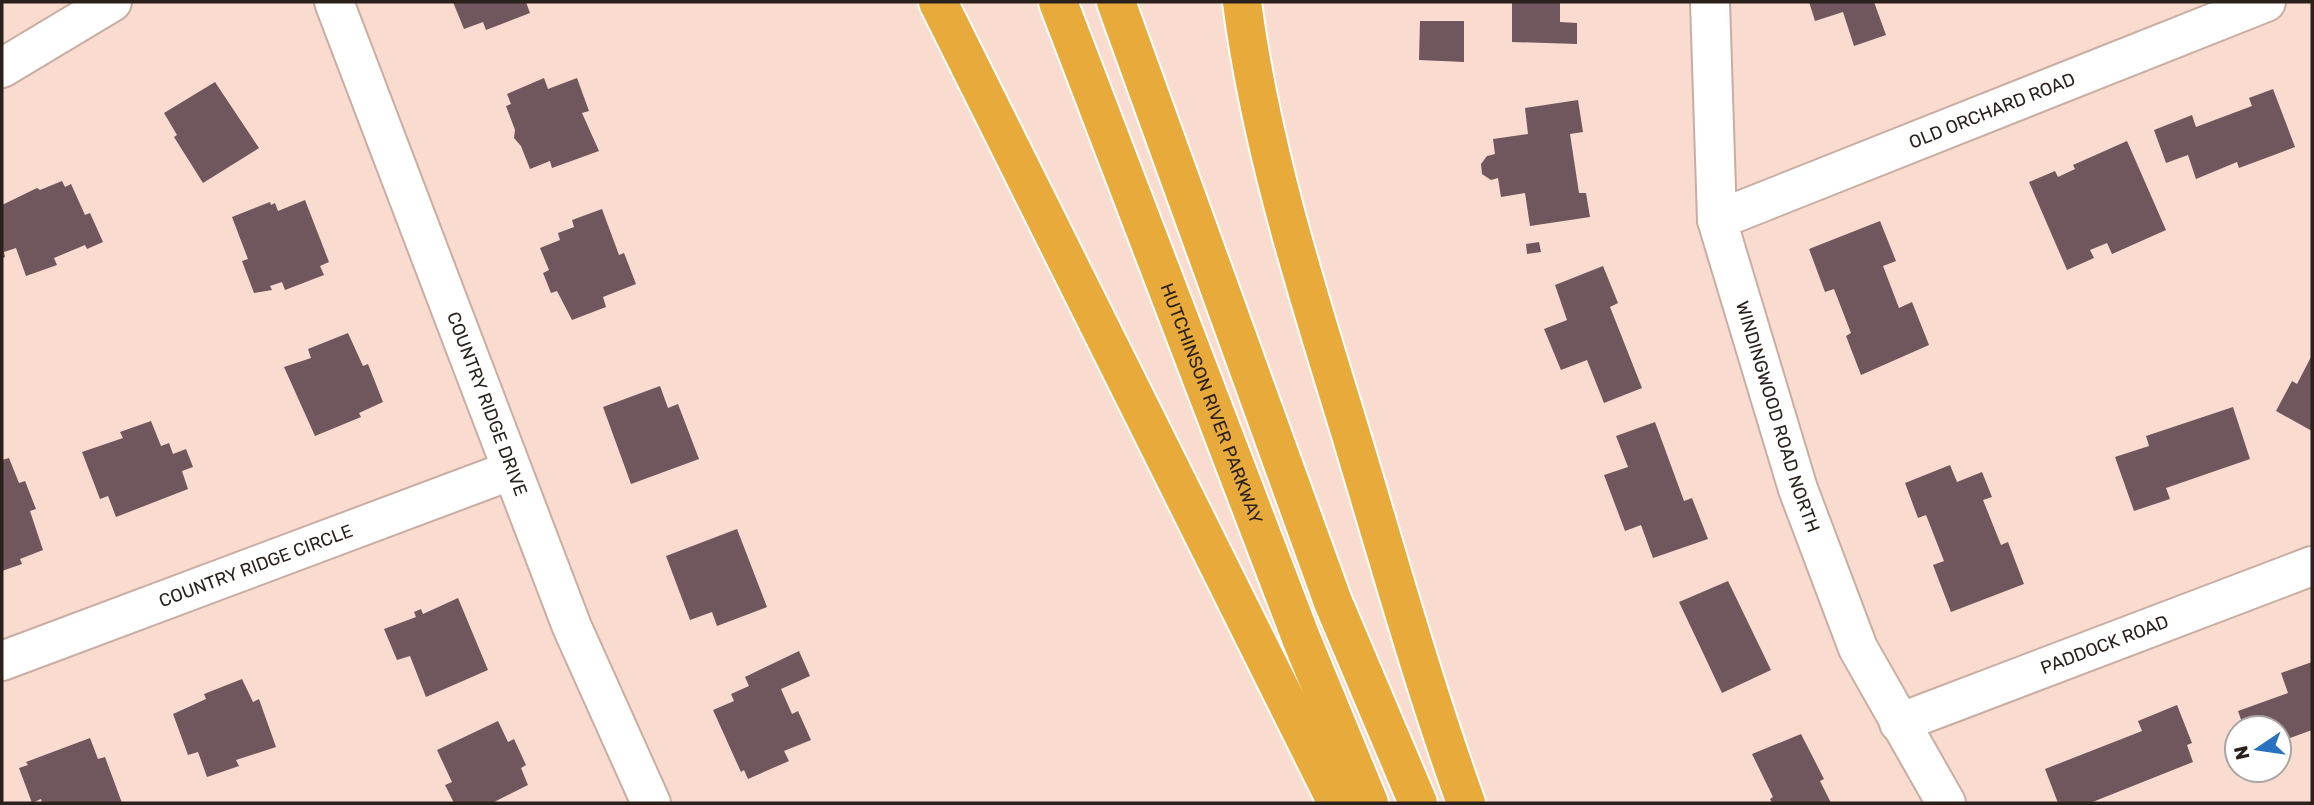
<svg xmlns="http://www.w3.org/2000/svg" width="2314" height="805" font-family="Rubik,sans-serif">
	<rect width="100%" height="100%" fill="#f9dccf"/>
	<path fill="#70565d" d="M453,2H526L530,13L486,30L483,22L464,29Z
		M1512,2H1560V22L1577,23V44L1512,42Z
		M1809,2H1874L1886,35L1854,46L1843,12L1815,21Z
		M1420,21H1464V62L1419,60Z
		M544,78L548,89L577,78L589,111L582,113L599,151L552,168L550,161L530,169L521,146L514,138L515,130L506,106L511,104L507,94Z
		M215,82L259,148L203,183L174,137L177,135L164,113Z
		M2273,89L2295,147L2239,168L2237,162L2196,179L2188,155L2166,163L2154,130L2192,115L2196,127L2252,106L2249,98Z
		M1578,100L1583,132L1570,134L1579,193H1586L1590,217L1530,226L1525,193L1501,197L1498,178L1491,180L1482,174L1481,164L1487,156L1495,154L1493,139L1528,134L1525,108Z
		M2127,141L2166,230L2112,254L2107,243L2090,250L2094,258L2067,270L2029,182L2055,171L2058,177L2075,169L2073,165Z
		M62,181L65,187L71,184L85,215L90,213L103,242L87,249L85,245L54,258L57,265L26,276L16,248L4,252L5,257L2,258V205L37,188L40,190Z
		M305,200L329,262L320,266L324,275L285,290L282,282L270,286L272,290L254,293L242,261L248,259L232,217L270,202L271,205L275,203L278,211Z
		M602,209L619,255L624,253L636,284L603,297L606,307L572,320L557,291L551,293L543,273L549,270L540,248L560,240L558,233L574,227L572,220Z
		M1880,221L1896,261L1883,266L1899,308L1912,302L1929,345L1861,375L1846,336L1851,333L1834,289L1825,292L1809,249Z
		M1539,242L1541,252L1527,254L1526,244Z
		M1603,266L1618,303L1610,307L1642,388L1604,403L1587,360L1561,370L1544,329L1567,320L1555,285Z
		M348,333L363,366L368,364L383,402L359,413L361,417L315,436L284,367L311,358L308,349Z
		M2312,355V431L2276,411L2292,381L2297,384Z
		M660,386L668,408L678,404L699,459L631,484L603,407Z
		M2233,407L2250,459L2166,488L2170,499L2134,511L2115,457L2149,446L2146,436Z
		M151,421L161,446L169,443L173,454L186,449L193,467L182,471L188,489L116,517L108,496L100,499L82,452L123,438L120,432Z
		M1655,422L1684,501L1692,498L1708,539L1653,558L1641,525L1625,531L1604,475L1628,467L1616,436Z
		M9,458L19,483L25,481L36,509L30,511L43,550L20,559L22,564L2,571V460Z
		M1950,465L1957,482L1982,472L1992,497L1983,500L2001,545L2008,542L2024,584L1951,612L1933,565L1944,561L1926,515L1918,518L1905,483Z
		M737,529L767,607L717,626L712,612L690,620L666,556Z
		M1728,581L1771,670L1722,693L1679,602Z
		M458,598L488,670L426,697L410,656L397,660L384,629L416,617L414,612L421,609L423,614Z
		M799,651L810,676L781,689L792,714L798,711L811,740L784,751L789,761L748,779L744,770L741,772L713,710L734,701L731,694L749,686L745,677Z
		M2312,662V730L2279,742V728H2244L2238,711L2288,693L2281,673Z
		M242,679L253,702L259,699L276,747L236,760L239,766L207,777L198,752L188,755L173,714L206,699L204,694Z
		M2177,705L2192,743L2187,745L2193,762L2090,803H2058L2045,769L2142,731L2138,721Z
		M498,721L508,742L514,739L526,765L521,768L528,785L492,803H454L445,785L452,782L437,750Z
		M1801,734L1824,779L1820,781L1831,803H1772L1770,799L1773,797L1752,754Z
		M90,738L98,759L105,757L122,803H42L41,799L32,803L19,768L28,765L26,762Z"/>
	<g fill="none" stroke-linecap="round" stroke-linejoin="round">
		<g stroke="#c9ada1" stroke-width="42">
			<g id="minor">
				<path id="s1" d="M334,2L572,627L651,803"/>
				<path id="s2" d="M1710,2L1717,220L1798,489L1858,648L1946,803"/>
				<path d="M2,68L112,2"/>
				<path id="s3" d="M1717,220L2266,2"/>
				<path id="s4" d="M2,661L512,470"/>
				<path id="s5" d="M1899,723L2312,566"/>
			</g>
		</g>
		<g stroke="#fff" stroke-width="42">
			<g id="highway">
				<path d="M938,2L1337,803"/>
				<path id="s6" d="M1058,2L1301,638L1369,803"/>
				<path d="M1116,2L1333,602L1418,803"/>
				<path d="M1242,2C1261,148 1306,288 1349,428C1387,554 1422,680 1466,803"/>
			</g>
		</g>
		<use href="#minor" stroke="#fff" stroke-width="38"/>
		<use href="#highway" stroke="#e8aa3a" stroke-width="38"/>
	</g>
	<g text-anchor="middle" stroke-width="7" stroke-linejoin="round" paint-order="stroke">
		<g font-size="18" fill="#2b211c" stroke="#fff">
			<text dy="6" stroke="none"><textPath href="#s3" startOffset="296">OLD ORCHARD ROAD</textPath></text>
			<text dy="6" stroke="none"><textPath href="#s6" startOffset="430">HUTCHINSON RIVER PARKWAY</textPath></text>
			<text dy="6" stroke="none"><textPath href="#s1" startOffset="430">COUNTRY RIDGE DRIVE</textPath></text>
			<text dy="6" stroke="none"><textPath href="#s2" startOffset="424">WINDINGWOOD ROAD NORTH</textPath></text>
			<text dy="6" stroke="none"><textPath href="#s4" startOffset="271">COUNTRY RIDGE CIRCLE</textPath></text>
			<text dy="6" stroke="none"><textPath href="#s5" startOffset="220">PADDOCK ROAD</textPath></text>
		</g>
	</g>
	<rect width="2314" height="805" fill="none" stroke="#2b211c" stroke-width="7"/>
	<g transform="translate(2258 749) rotate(257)"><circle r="33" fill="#ffffff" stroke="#aaa6a4" stroke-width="2"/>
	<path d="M0-5L12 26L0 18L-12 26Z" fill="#2971c1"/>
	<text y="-10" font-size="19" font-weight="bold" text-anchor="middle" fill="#2b211c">N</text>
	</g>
</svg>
